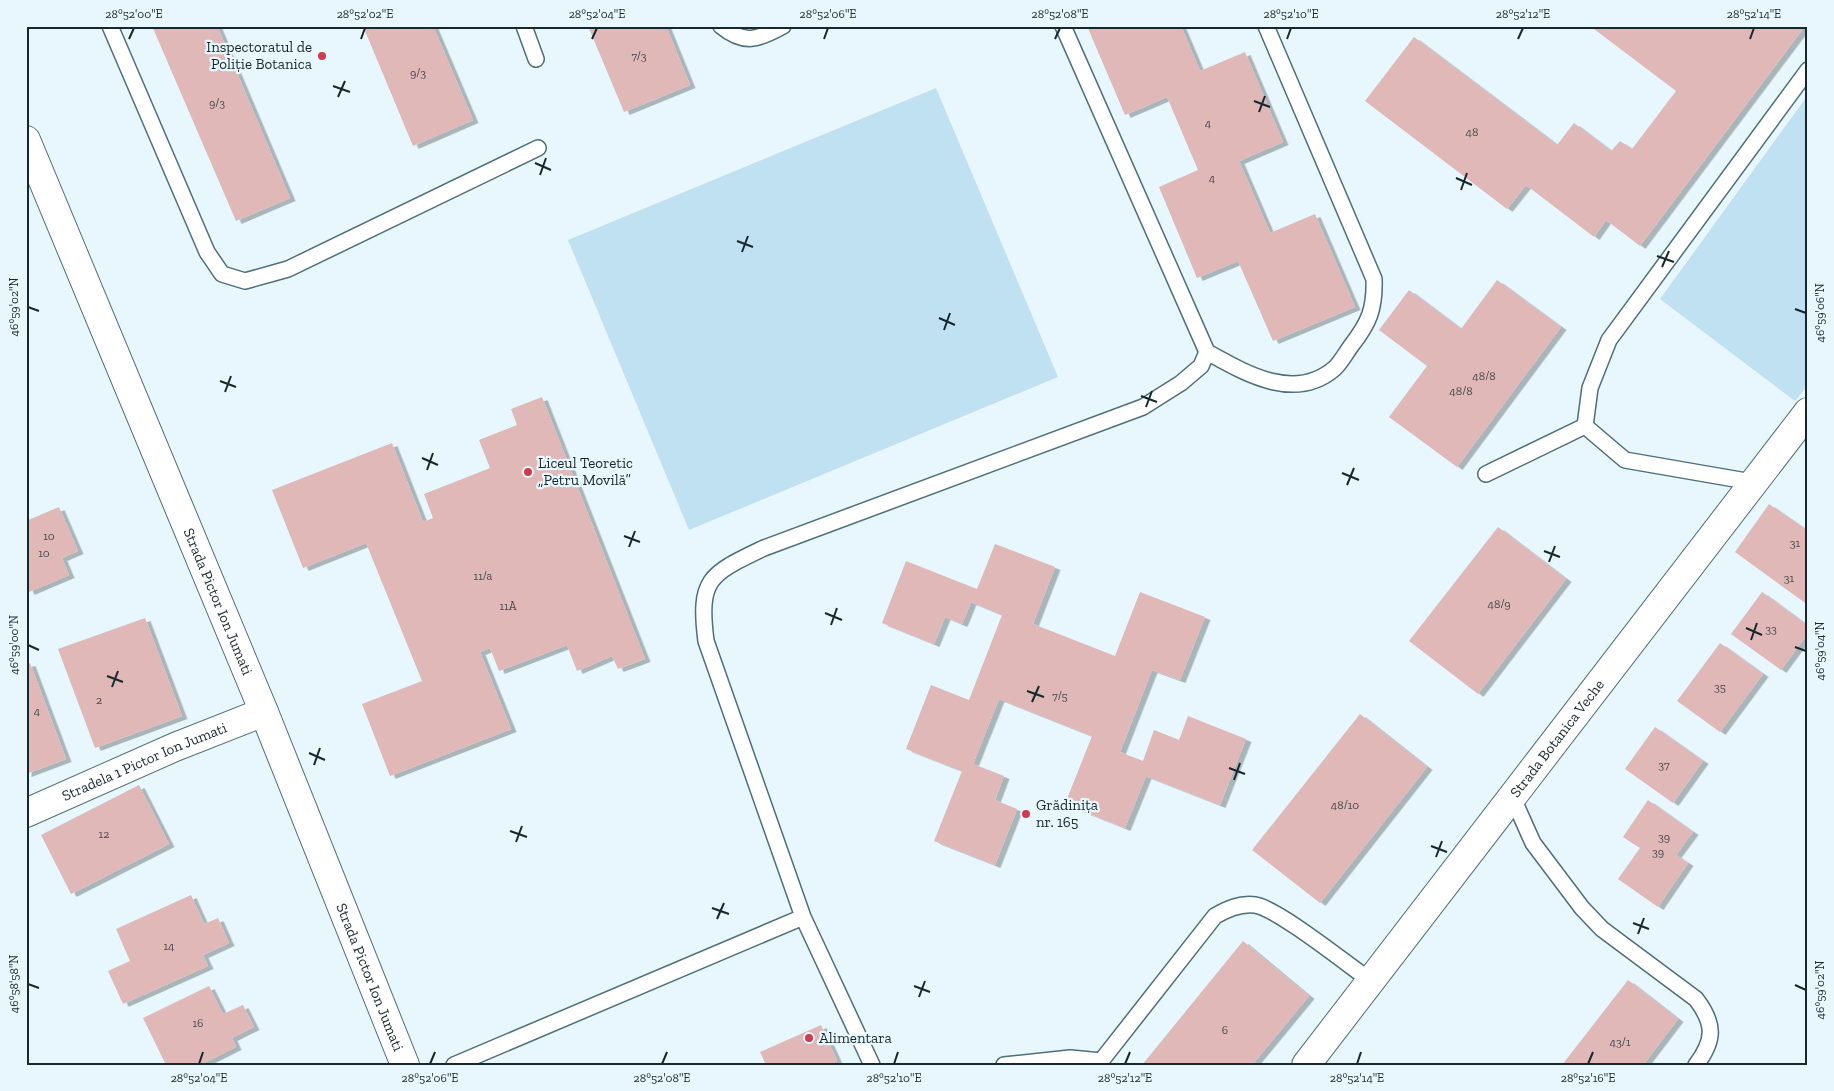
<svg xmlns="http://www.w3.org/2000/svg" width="1834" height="1091" font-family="'Zilla Slab',serif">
	<defs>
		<filter id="shadow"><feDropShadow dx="5.5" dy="3" stdDeviation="0" flood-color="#0004"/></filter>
	</defs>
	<rect width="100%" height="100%" fill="#e8f7fd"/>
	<path fill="#bfe1f1" d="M936,88L1058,377L689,530L568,240Z
		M1808,95V385L1795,401L1660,299Z"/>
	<path fill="#dfb8b7" filter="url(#shadow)" d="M152,26H217L290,198L236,221Z
		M363,26H433L473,120L413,146Z
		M588,26H666L690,85L624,112Z
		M1087,26H1181L1200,71L1245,52L1283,142L1239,161L1270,233L1315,214L1355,307L1273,341L1238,261L1197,278L1159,187L1198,170L1167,97L1125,115Z
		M1590,26H1805L1640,246L1606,220L1594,237L1526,185L1507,209L1365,101L1414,37L1557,145L1574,123L1611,151L1620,141L1632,149L1676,91Z
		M1497,280L1561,327L1457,467L1389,417L1427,366L1379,330L1409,290L1461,329Z
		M542,397L645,659L618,669L612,656L577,671L567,645L499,671L490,648L480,652L511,729L390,776L362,704L422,681L366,543L303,568L272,490L392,443L423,522L433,518L424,494L490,468L479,440L517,425L511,409Z
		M1769,504L1808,531V605L1735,552Z
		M59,507L78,551L62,558L69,575L29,592L26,585V521Z
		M1498,527L1566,579L1478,694L1409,641Z
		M995,544L1055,567L1033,624L1115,656L1140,592L1205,617L1180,680L1152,670L1120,752L1143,761L1154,730L1179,740L1188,716L1246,739L1220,805L1146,776L1125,828L1065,804L1092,736L999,699L973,764L1004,776L995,800L1017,809L995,865L934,841L962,771L906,749L931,685L969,700L1002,615L971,602L962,624L945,617L934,644L882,623L906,561L977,589Z
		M1762,592L1808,626V633L1781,670L1731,634Z
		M145,618L182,716L95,748L58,649Z
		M1720,643L1763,674L1720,732L1677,701Z
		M30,663L66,759L26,774V664Z
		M1360,714L1427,767L1320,903L1252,850Z
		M1655,727L1703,761L1673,803L1625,769Z
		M139,785L169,844L71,894L41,835Z
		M1648,800L1693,832L1676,855L1688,863L1658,907L1618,879L1640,848L1623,837Z
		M191,895L204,924L218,918L229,943L203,955L208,966L123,1004L108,971L130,961L116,929Z
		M1243,941L1309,996L1252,1065H1142Z
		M1628,980L1678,1019L1643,1065H1562Z
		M209,986L223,1014L243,1005L254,1027L232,1038L236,1047L200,1065H166L143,1018Z
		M821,1025L837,1061L828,1065H766L760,1052Z"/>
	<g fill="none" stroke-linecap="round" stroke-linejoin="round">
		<g stroke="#4c6e7d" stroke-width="18">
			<path id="lane" d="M110,26L207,252L222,274L245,281L288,269L538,148
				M524,26L536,59
				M721,26C744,45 758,40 783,26
				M1063,26L1207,352C1245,373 1295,403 1335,368C1341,362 1346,353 1351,346C1369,323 1375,309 1374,279L1266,26
				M1486,474L1585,426
				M1752,482L1625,460L1585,426L1590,388L1609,340L1808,70
				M1512,796L1533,843L1582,908L1602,929L1696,999C1715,1024 1715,1040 1696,1065
				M803,917L706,641C698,578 710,574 764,548L1143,407L1181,383L1201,366L1207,352
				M454,1065L803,917L872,1065
				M1004,1065L1070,1058L1102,1061
				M1098,1065L1215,916C1227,909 1240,903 1255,905C1277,908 1348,965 1371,981"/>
		</g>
		<g stroke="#4c6e7d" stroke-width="30">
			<g id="street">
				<path id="s1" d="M26,140L264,712L405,1065"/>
				<path id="s2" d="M26,813L175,747L264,712"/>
				<path id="s3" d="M1306,1065L1808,412"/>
			</g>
		</g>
		<use href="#lane" stroke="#fff" stroke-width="15"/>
		<use href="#street" stroke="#fff" stroke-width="28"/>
	</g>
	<path fill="none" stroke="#18272d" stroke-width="2" d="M129,39L134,28M361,39L365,28M592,39L597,28M824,39L828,28M1055,39L1060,28M1287,39L1291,28M1518,39L1523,28M1750,39L1754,28M333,86L350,92M338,97L345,81M1254,101L1270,107M1259,112L1265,96M535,163L551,170M540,175L546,158M1456,178L1472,185M1461,190L1467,173M737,241L753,247M742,252L748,236M1657,256L1674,262M1662,267L1669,251M28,307L39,311M1795,309L1806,313M939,318L955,325M944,330L950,313M220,381L236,387M225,392L231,376M1141,396L1157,402M1146,407L1152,391M422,458L438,465M427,470L433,453M1342,473L1359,480M1347,485L1354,468M624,536L640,542M629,547L635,531M1544,551L1560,557M1549,562L1555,546M825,613L842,620M831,625L837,608M1746,628L1762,635M1751,640L1757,623M28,645L39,650M1795,647L1806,651M107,676L123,682M112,687L118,671M1027,691L1044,697M1032,702L1039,686M309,753L325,760M314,765L320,748M1229,768L1245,774M1234,780L1240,763M510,831L527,837M516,842L522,826M1431,846L1447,852M1436,857L1442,841M712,908L729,914M717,919L724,903M1633,923L1649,929M1638,934L1644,918M28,984L39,988M1795,985L1806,990M914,986L930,992M919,997L925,981M199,1064L203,1052M430,1064L435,1052M662,1064L667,1052M894,1064L898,1052M1125,1064L1130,1052M1357,1064L1361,1052M1588,1064L1593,1052"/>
	<g fill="#ce3d4e" stroke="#e8f7fd" stroke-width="2">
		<circle cx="322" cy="56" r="5"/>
		<circle cx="528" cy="472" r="5"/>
		<circle cx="1026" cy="814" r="5"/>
		<circle cx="809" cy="1038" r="5"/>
	</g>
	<g text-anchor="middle" stroke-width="4.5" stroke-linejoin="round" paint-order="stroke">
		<g font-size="12" fill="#4a4b50">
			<text x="639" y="60">7/3</text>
			<text x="418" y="77">9/3</text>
			<text x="217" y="107">9/3</text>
			<text x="1208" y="127">4</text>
			<text x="1472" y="136">48</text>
			<text x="1212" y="182">4</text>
			<text x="1484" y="380">48/8</text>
			<text x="1461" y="395">48/8</text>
			<text x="49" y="540">10</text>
			<text x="1795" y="547">31</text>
			<text x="44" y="557">10</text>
			<text x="483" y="580">11/a</text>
			<text x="1789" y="582">31</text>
			<text x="1499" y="608">48/9</text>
			<text x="508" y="610">11A</text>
			<text x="1771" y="633">33</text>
			<text x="1720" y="691">35</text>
			<text x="1060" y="700">7/5</text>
			<text x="99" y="704">2</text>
			<text x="37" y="715">4</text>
			<text x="1664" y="769">37</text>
			<text x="1345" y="809">48/10</text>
			<text x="104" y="838">12</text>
			<text x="1664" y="841">39</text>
			<text x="1658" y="856">39</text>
			<text x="169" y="950">14</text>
			<text x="198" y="1027">16</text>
			<text x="1225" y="1034">6</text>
			<text x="1620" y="1046">43/1</text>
		</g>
		<g font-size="15" fill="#18272d" stroke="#e8f7fd" text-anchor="start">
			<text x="312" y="52" text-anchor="end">Inspectoratul de<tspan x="312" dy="17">Poliție Botanica</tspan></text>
			<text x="538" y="468">Liceul Teoretic<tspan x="538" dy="17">„Petru Movilă”</tspan></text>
			<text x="1036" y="810">Grădinița<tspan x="1036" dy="17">nr. 165</tspan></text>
			<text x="819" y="1043">Alimentara</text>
		</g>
		<g font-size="15" fill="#18272d" stroke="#e8f7fd">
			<text dy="5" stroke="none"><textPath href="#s1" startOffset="500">Strada Pictor Ion Jumati</textPath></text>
			<text dy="5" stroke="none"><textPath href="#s3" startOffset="412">Strada Botanica Veche</textPath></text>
			<text dy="5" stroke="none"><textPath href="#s2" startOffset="129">Stradela 1 Pictor Ion Jumati</textPath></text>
			<text dy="5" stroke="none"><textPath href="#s1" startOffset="905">Strada Pictor Ion Jumati</textPath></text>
		</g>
	</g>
	<rect width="1834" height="1091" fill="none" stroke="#e8f7fd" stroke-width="55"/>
	<rect x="28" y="28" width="1778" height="1036" fill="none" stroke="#18272d" stroke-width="2"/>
	<g font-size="12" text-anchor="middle" fill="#18272d">
		<text x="134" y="18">28°52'00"E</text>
		<text x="365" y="18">28°52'02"E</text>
		<text x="597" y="18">28°52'04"E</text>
		<text x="828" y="18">28°52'06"E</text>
		<text x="1060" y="18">28°52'08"E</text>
		<text x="1291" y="18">28°52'10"E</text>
		<text x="1523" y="18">28°52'12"E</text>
		<text x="1754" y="18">28°52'14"E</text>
		<text transform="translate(14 307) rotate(-90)" y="4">46°59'02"N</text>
		<text transform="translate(1820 313) rotate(-90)" y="4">46°59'06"N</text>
		<text transform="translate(14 645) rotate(-90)" y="4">46°59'00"N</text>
		<text transform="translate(1820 651) rotate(-90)" y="4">46°59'04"N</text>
		<text transform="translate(14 984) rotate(-90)" y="4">46°58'58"N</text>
		<text transform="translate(1820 990) rotate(-90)" y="4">46°59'02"N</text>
		<text x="199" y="1082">28°52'04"E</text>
		<text x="430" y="1082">28°52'06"E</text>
		<text x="662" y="1082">28°52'08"E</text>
		<text x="894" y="1082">28°52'10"E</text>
		<text x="1125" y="1082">28°52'12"E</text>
		<text x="1357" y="1082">28°52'14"E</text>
		<text x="1588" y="1082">28°52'16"E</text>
	</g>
</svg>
